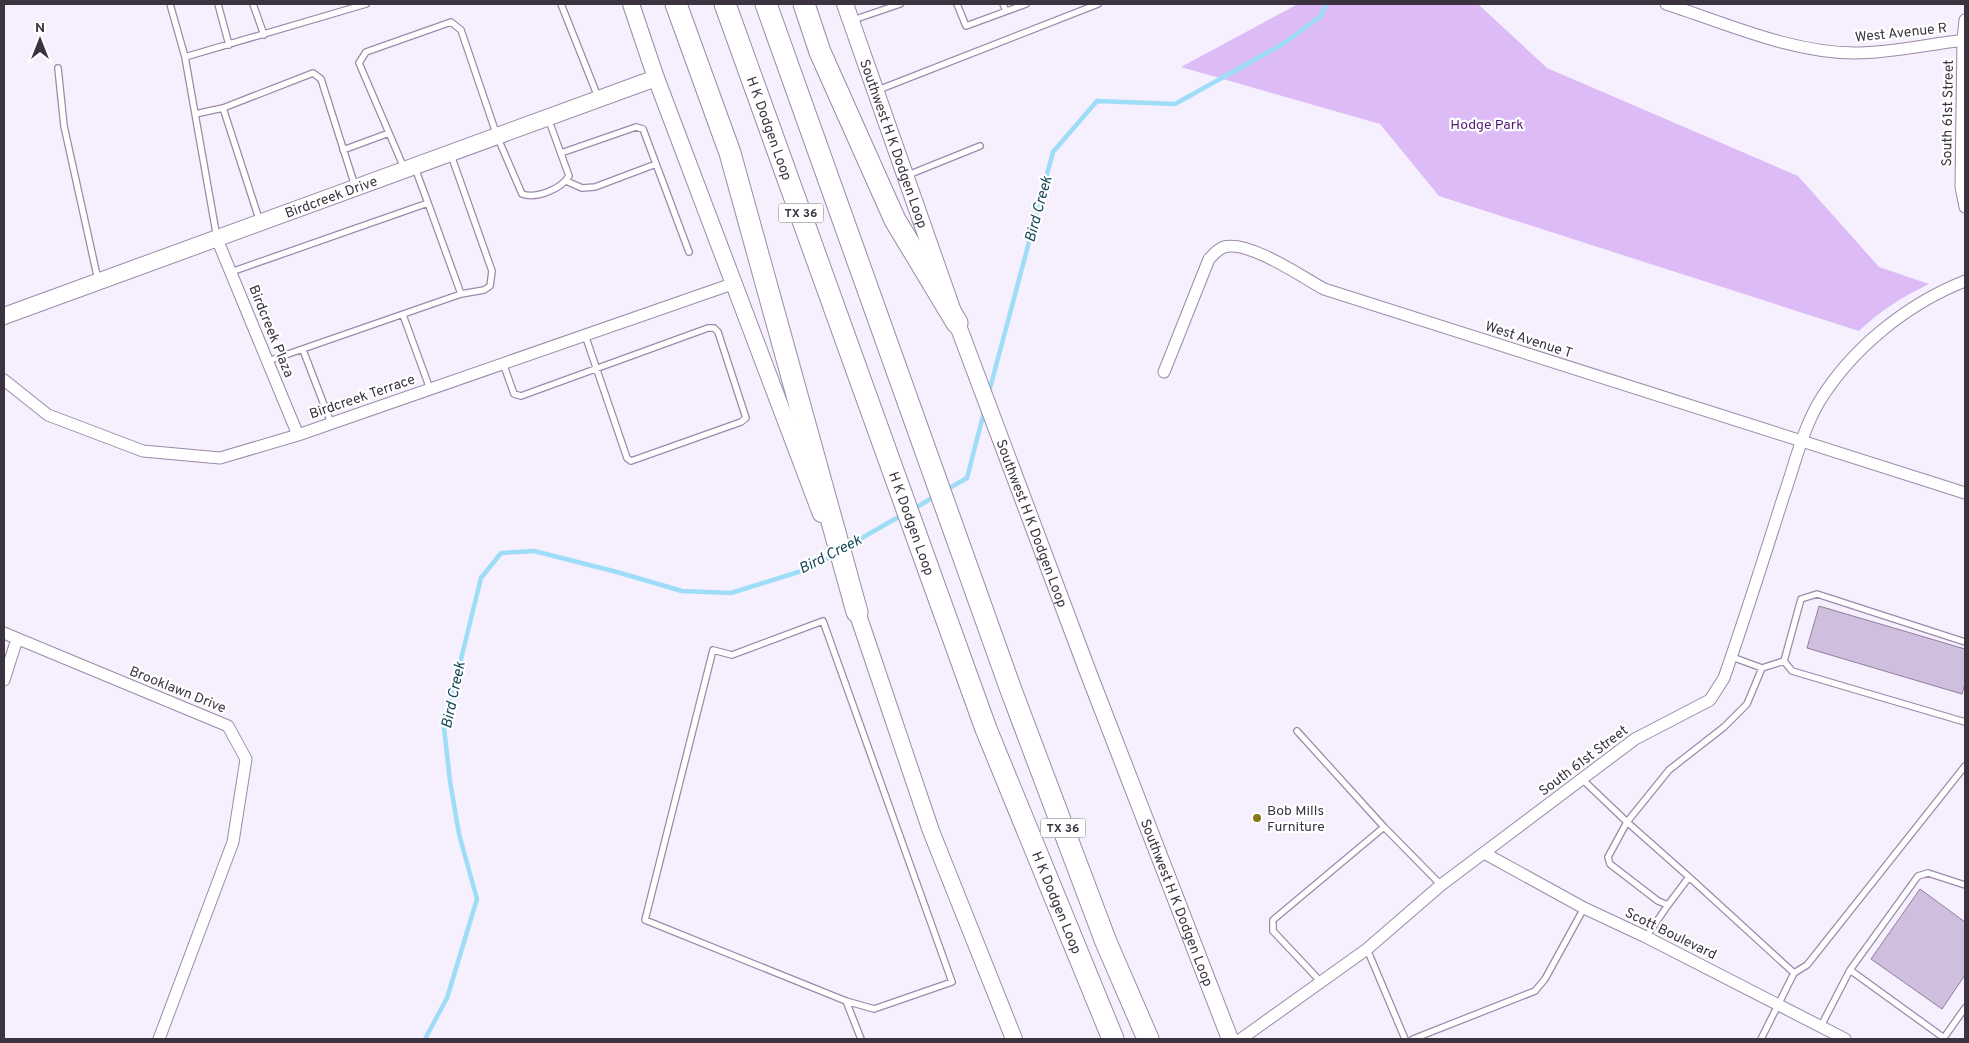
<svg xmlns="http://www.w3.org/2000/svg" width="1969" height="1043" font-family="Overpass,sans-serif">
	<rect width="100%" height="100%" fill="#f6effd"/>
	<path fill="#dcbbf7" d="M1298,4H1478L1547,68L1798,176L1879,267L1929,284C1902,297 1880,311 1859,331L1439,196L1380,124L1181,67Z"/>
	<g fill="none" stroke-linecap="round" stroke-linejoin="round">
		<path stroke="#9eddf8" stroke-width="4.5" d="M989,392L1053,152L1097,101L1175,104L1283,44L1321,16L1326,4
			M946,490L967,478L984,412
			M914,509L935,496
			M846,547L902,515
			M425,1039L447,998L477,899L459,834L450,781L444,728L481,578L501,553L534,551L617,572L682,591L731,593L808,569L835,554"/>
	</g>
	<path fill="#d0bedf" stroke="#8f7f9d" d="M1819,606L1965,649V683L1962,694L1807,648Z
		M1920,889L1965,922V975L1942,1009L1871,959Z"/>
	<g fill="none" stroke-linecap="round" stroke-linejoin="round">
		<g stroke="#9b8aa9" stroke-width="8">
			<path id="lane" d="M170,4L185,57L366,4
				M218,4L229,45
				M253,4L264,35
				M561,4L598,97
				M957,4L966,26L1026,4
				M1003,4L1006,11
				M853,20L900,4
				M185,57L217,238
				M58,68L64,126L98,280
				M878,90L1098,4
				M195,114L223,108
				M343,150L389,133
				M561,153L636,127L643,129L689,252
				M404,168L359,63L366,52L451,22L461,30L497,136L522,194C537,199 561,189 569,176L548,118
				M908,175L980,146
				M566,181L582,188L595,187L656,164
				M428,203L461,294
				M260,222L223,108L313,73L321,79L355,186
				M231,272L428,203L415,168
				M403,315L430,389
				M303,350L331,423
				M268,361L461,294L484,290L490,286L492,271L451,155
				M503,363L514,394L521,396L708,328H714L718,332L746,418L741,422L631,461L627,458L585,335
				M823,621L952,982L874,1009L846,1001L645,920L713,650L732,655Z
				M1732,657L1762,668L1784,661L1801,599L1817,594L1965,642
				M1784,661L1792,671L1965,722
				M1297,731L1384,827
				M1582,779L1627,822L1608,857L1610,864L1658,901L1668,905L1646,937
				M1689,877L1627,822L1669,770L1724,727L1747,704L1762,668
				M1668,905L1689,877L1794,973
				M1367,949L1405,1039
				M1850,970L1944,1038
				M1321,982L1273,931V920L1384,827L1441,885
				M846,1001L861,1039
				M1821,1026L1850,970L1918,876L1928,873L1965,885
				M1413,1039L1535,991L1545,979L1584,908
				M1761,1039L1794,973L1807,965L1965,766
				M1943,1039L1965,1008"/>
		</g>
		<g stroke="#9b8aa9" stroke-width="13">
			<path id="street" d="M1666,4C1726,23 1791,53 1855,53C1892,53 1928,44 1965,40
				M1965,20L1963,40L1961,187L1965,207
				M217,239L298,435
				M1164,372L1209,259C1214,254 1218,249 1224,247C1249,240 1302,277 1324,289L1965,493
				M4,380L48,415L143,451L220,458L298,435L735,283
				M4,633L228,726L246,759L233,842L159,1039
				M4,680L17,639
				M1484,853L1584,908L1646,937L1845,1039
				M1241,1039L1367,949L1441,885L1635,739L1710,700L1724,678C1745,618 1764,558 1783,498C1794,467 1802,431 1819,402C1852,348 1907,304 1965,281"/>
		</g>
		<g stroke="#9b8aa9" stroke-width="18">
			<g id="secondary">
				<path d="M631,4L656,78L821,514"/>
				<path id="s1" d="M845,4L957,323L1088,672L1230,1039"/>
				<path id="s2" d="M4,316L656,78"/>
				<path d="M854,603L931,831L1014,1039"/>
			</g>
		</g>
		<g stroke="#9b8aa9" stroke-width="23">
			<g id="highway">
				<path d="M676,4L730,153L857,612"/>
				<path id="s3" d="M725,4L986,729L1113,1039"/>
				<path d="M766,4L1011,690L1106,942L1148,1039"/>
				<path d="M804,4L820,52L895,220L957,323"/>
			</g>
		</g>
		<use href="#lane" stroke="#fff" stroke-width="5.5"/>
		<use href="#street" stroke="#fff" stroke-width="11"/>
		<use href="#secondary" stroke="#fff" stroke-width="16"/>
		<use href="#highway" stroke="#fff" stroke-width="21"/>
	</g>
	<circle fill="#897619" stroke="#fff" stroke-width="2" cx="1257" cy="818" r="5"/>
	<g text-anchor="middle" stroke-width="4.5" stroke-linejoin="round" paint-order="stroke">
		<g fill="#fff" stroke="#767179" stroke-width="1">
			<rect x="778.5" y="203.5" width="45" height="19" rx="4"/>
			<rect x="1040.5" y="818.5" width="45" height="19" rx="4"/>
		</g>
		<g font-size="12" font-weight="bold" fill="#3b3440">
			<text x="801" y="217">TX 36</text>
			<text x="1063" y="832">TX 36</text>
		</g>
		<g font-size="14" fill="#3b3440" stroke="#fff">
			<text transform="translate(1901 32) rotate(-6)" y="5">West Avenue R</text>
			<text transform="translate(1947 113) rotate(-89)" y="5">South 61st Street</text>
			<text dy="5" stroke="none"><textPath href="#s3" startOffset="132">H K Dodgen Loop</textPath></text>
			<text dy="5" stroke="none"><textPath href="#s1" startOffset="148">Southwest H K Dodgen Loop</textPath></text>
			<text dy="5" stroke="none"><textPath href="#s2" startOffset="348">Birdcreek Drive</textPath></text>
			<text transform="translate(272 331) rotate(68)" y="5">Birdcreek Plaza</text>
			<text transform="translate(1529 339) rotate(18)" y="5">West Avenue T</text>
			<text transform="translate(362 396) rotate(-19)" y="5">Birdcreek Terrace</text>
			<text dy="5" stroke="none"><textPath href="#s3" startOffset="552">H K Dodgen Loop</textPath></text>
			<text dy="5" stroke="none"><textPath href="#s1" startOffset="552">Southwest H K Dodgen Loop</textPath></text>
			<text transform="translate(178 689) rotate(22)" y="5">Brooklawn Drive</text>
			<text transform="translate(1583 760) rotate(-37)" y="5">South 61st Street</text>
			<text dy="5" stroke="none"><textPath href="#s3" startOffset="958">H K Dodgen Loop</textPath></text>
			<text dy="5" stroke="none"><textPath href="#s1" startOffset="958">Southwest H K Dodgen Loop</textPath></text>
			<text transform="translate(1671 933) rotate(26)" y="5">Scott Boulevard</text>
		</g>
		<g font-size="14" fill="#551978" stroke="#fff">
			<text x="1487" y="129">Hodge Park</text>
		</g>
		<g font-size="14" fill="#3b3440" stroke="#fff" text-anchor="start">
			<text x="1267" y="815">Bob Mills<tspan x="1267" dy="16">Furniture</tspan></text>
		</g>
		<g font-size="15" font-style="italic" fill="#16495c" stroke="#fff">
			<text transform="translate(1038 209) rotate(-75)" y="5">Bird Creek</text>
			<text transform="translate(830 554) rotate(-27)" y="5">Bird Creek</text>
			<text transform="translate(453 695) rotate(-78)" y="5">Bird Creek</text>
		</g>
	</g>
	<rect width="1969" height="1043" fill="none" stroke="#3b3440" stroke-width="10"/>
	<g transform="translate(40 40)" stroke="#ffffff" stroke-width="4" paint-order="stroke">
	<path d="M0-4L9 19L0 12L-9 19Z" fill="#3b3440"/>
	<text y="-8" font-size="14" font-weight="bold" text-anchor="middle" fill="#3b3440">N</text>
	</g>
</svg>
